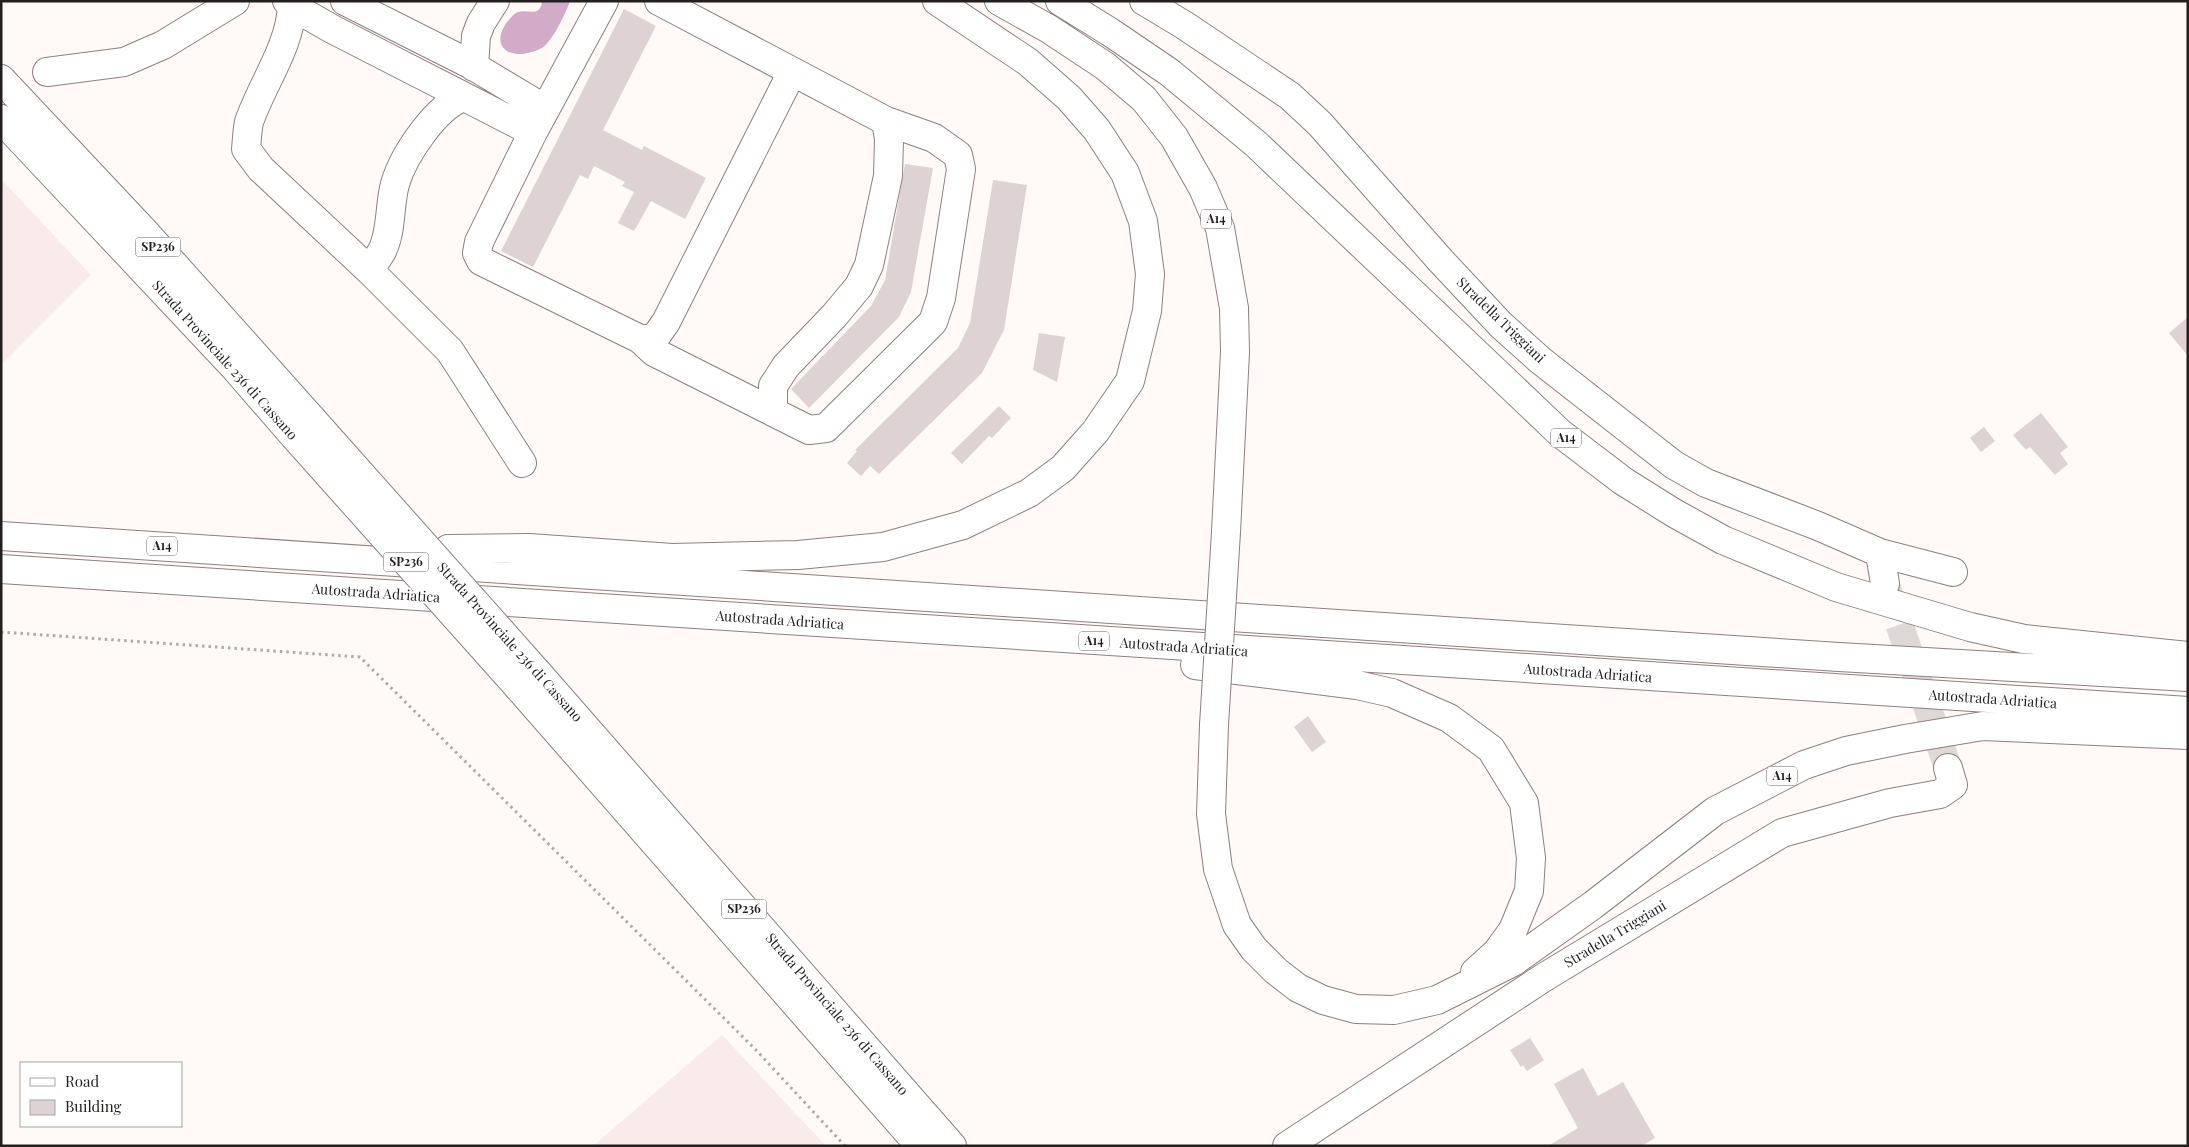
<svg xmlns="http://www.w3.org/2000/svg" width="2189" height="1147" font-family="'Playfair Display',serif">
	<rect width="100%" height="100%" fill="#fff9f8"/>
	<path fill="#f8ebe9" d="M1,179L91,275L1,365Z
		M722,1035L826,1146H593Z"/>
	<path fill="#d2abc9" d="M542,1H570C566,13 552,42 542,48C538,50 532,52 528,53C504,58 492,43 507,22C510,19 514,13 518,12C527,9 541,18 542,1Z"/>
	<path fill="#dfd2d5" d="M624,9L656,26L603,130L642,150L644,146L706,178L685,219L651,201L634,231L618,223L634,192L622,186L625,182L594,166L588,179L580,175L533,267L501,251Z
		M905,164L933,168L911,292L899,317L809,408L791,389L871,306L885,280Z
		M993,180L1027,185L1004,330L982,373L879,474L870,466L861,476L847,463L857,451L855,450L958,348L970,323Z
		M2188,317V356L2169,333Z
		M1039,333L1065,337L1057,382L1033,370Z
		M999,406L1011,418L992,438L989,436L962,464L951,453Z
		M2041,413L2068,447L2060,453L2068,464L2055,475L2030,447L2026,450L2013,435Z
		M1984,427L1995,441L1981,452L1970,438Z
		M1308,716L1326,742L1312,752L1294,727Z
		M1530,1038L1544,1060L1527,1071L1523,1065L1521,1067L1510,1050Z
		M1583,1068L1598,1096L1623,1082L1655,1138L1641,1146H1548L1578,1128L1554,1084Z"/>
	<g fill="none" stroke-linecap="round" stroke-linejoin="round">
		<path stroke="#ded8d7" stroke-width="28" stroke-dasharray="28 14" stroke-linecap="butt" d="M1886,585L1948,768"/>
		<g stroke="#8d817f" stroke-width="30">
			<path id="minor" d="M287,1L292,6C290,47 262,84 249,122C247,131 247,140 246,149L261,169L369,270L450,351L522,463
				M345,1L470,64L545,109
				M604,1L533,132L479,242L477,253L481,261L640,339L654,352L809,430L826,428L933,322L941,298L961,169L958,155L934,138L886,121L659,1
				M1144,1L1184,25L1290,96L1320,124L1441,261L1501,325L1540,360L1674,465L1706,483L1818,526L1880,553L1885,584
				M292,6L332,29L533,132
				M474,67L476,36L481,23L495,1
				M47,72L124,62L163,45L235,1
				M369,270C373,264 378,258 382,251C392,231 389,206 395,184C403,156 436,106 464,97
				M640,339H654L666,322L792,72
				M773,412V386L786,366L834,316L859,286L869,265L888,176L889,139L886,121
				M1880,553L1953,572
				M1287,1146L1543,978L1782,833L1890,803L1940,794L1953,785L1948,768"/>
		</g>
		<g stroke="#8d817f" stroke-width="30">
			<path id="highway" d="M999,1L1049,29L1105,66L1144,99L1174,137L1203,188L1220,228L1234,308L1235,352L1226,532
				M1060,1L1110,32L1169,72L1256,144L1560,433L1623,481L1674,513L1723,540L1836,587L1970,627L2024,639L2188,656
				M1,79L144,231L312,419
				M1,119L234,367L294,436
				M1,536L1839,657L2188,677
				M448,549L529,548L672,558L798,555L883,547L963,525L1029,493L1063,468L1095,432L1130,381L1147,311L1150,274L1143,221L1125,173L1097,130L1069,98L1028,62L937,1
				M1,569L2188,711
				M1195,665L1357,685L1392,693L1449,718L1491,749L1524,803L1531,858L1529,891L1513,930L1497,952L1475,972
				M537,672L952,1146
				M519,688L920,1146
				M1214,725L1211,814L1218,869L1237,925L1254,949L1276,971L1298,988L1323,1000L1356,1009L1394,1010L1437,1000L1513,962L1593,905L1715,811L1804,765L1846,751L1905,739L1983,726L2188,735"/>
		</g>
		<path stroke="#b0abaa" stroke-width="3" stroke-dasharray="2.5 4" stroke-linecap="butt" d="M1,632L360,657L756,1050L845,1146"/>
		<use href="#minor" stroke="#fff" stroke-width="28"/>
		<use href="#highway" stroke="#fff" stroke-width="28"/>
		<g stroke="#8d817f" stroke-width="30" stroke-linecap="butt">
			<path id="highway-bridge" d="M312,419L537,672
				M294,436L519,688
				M1214,725L1226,532"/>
		</g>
		<use href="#highway-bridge" stroke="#fff" stroke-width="28"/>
	</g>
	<g text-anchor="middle" stroke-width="4" stroke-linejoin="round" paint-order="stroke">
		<g fill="#fff" stroke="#656262" stroke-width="1">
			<rect x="1201" y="209.5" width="30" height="19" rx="4"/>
			<rect x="135.5" y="237.5" width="45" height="19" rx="4"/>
			<rect x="1551" y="428.5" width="30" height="19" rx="4"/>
			<rect x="147" y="536.5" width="30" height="19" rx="4"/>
			<rect x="383.5" y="552.5" width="45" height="19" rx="4"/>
			<rect x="1079" y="631.5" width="30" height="19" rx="4"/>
			<rect x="1767" y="766.5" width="30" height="19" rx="4"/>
			<rect x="721.5" y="899.5" width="45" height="19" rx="4"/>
		</g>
		<g font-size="12" font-weight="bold" fill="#231f1e">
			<text x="1216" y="223">A14</text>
			<text x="158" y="251">SP236</text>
			<text x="1566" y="442">A14</text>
			<text x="162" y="550">A14</text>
			<text x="406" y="566">SP236</text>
			<text x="1094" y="645">A14</text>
			<text x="1782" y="780">A14</text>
			<text x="744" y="913">SP236</text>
		</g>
		<g font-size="14" fill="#231f1e" stroke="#fff">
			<text transform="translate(1501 320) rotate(44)" y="5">Stradella Triggiani</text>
			<text transform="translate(225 360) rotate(48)" y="5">Strada Provinciale 236 di Cassano</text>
			<text transform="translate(376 593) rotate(4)" y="5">Autostrada Adriatica</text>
			<text transform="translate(780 620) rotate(4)" y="5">Autostrada Adriatica</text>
			<text transform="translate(510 642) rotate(48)" y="5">Strada Provinciale 236 di Cassano</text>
			<text transform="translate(1184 647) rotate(4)" y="5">Autostrada Adriatica</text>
			<text transform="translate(1588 673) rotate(4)" y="5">Autostrada Adriatica</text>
			<text transform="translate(1993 699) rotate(4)" y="5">Autostrada Adriatica</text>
			<text transform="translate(1615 934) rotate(-31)" y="5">Stradella Triggiani</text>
			<text transform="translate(837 1014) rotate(49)" y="5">Strada Provinciale 236 di Cassano</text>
		</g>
	</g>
	<rect width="2189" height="1147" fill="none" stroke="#231f1e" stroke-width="5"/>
	<rect x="20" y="1062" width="162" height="65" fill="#ffffff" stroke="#a7a5a5"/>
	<rect x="30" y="1078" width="25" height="8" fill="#ffffff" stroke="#a7a5a5"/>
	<text x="65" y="1087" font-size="15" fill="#231f1e">Road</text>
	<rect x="30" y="1100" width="25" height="15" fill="#dfd2d5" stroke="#a7a5a5"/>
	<text x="65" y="1112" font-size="15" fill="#231f1e">Building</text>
</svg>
